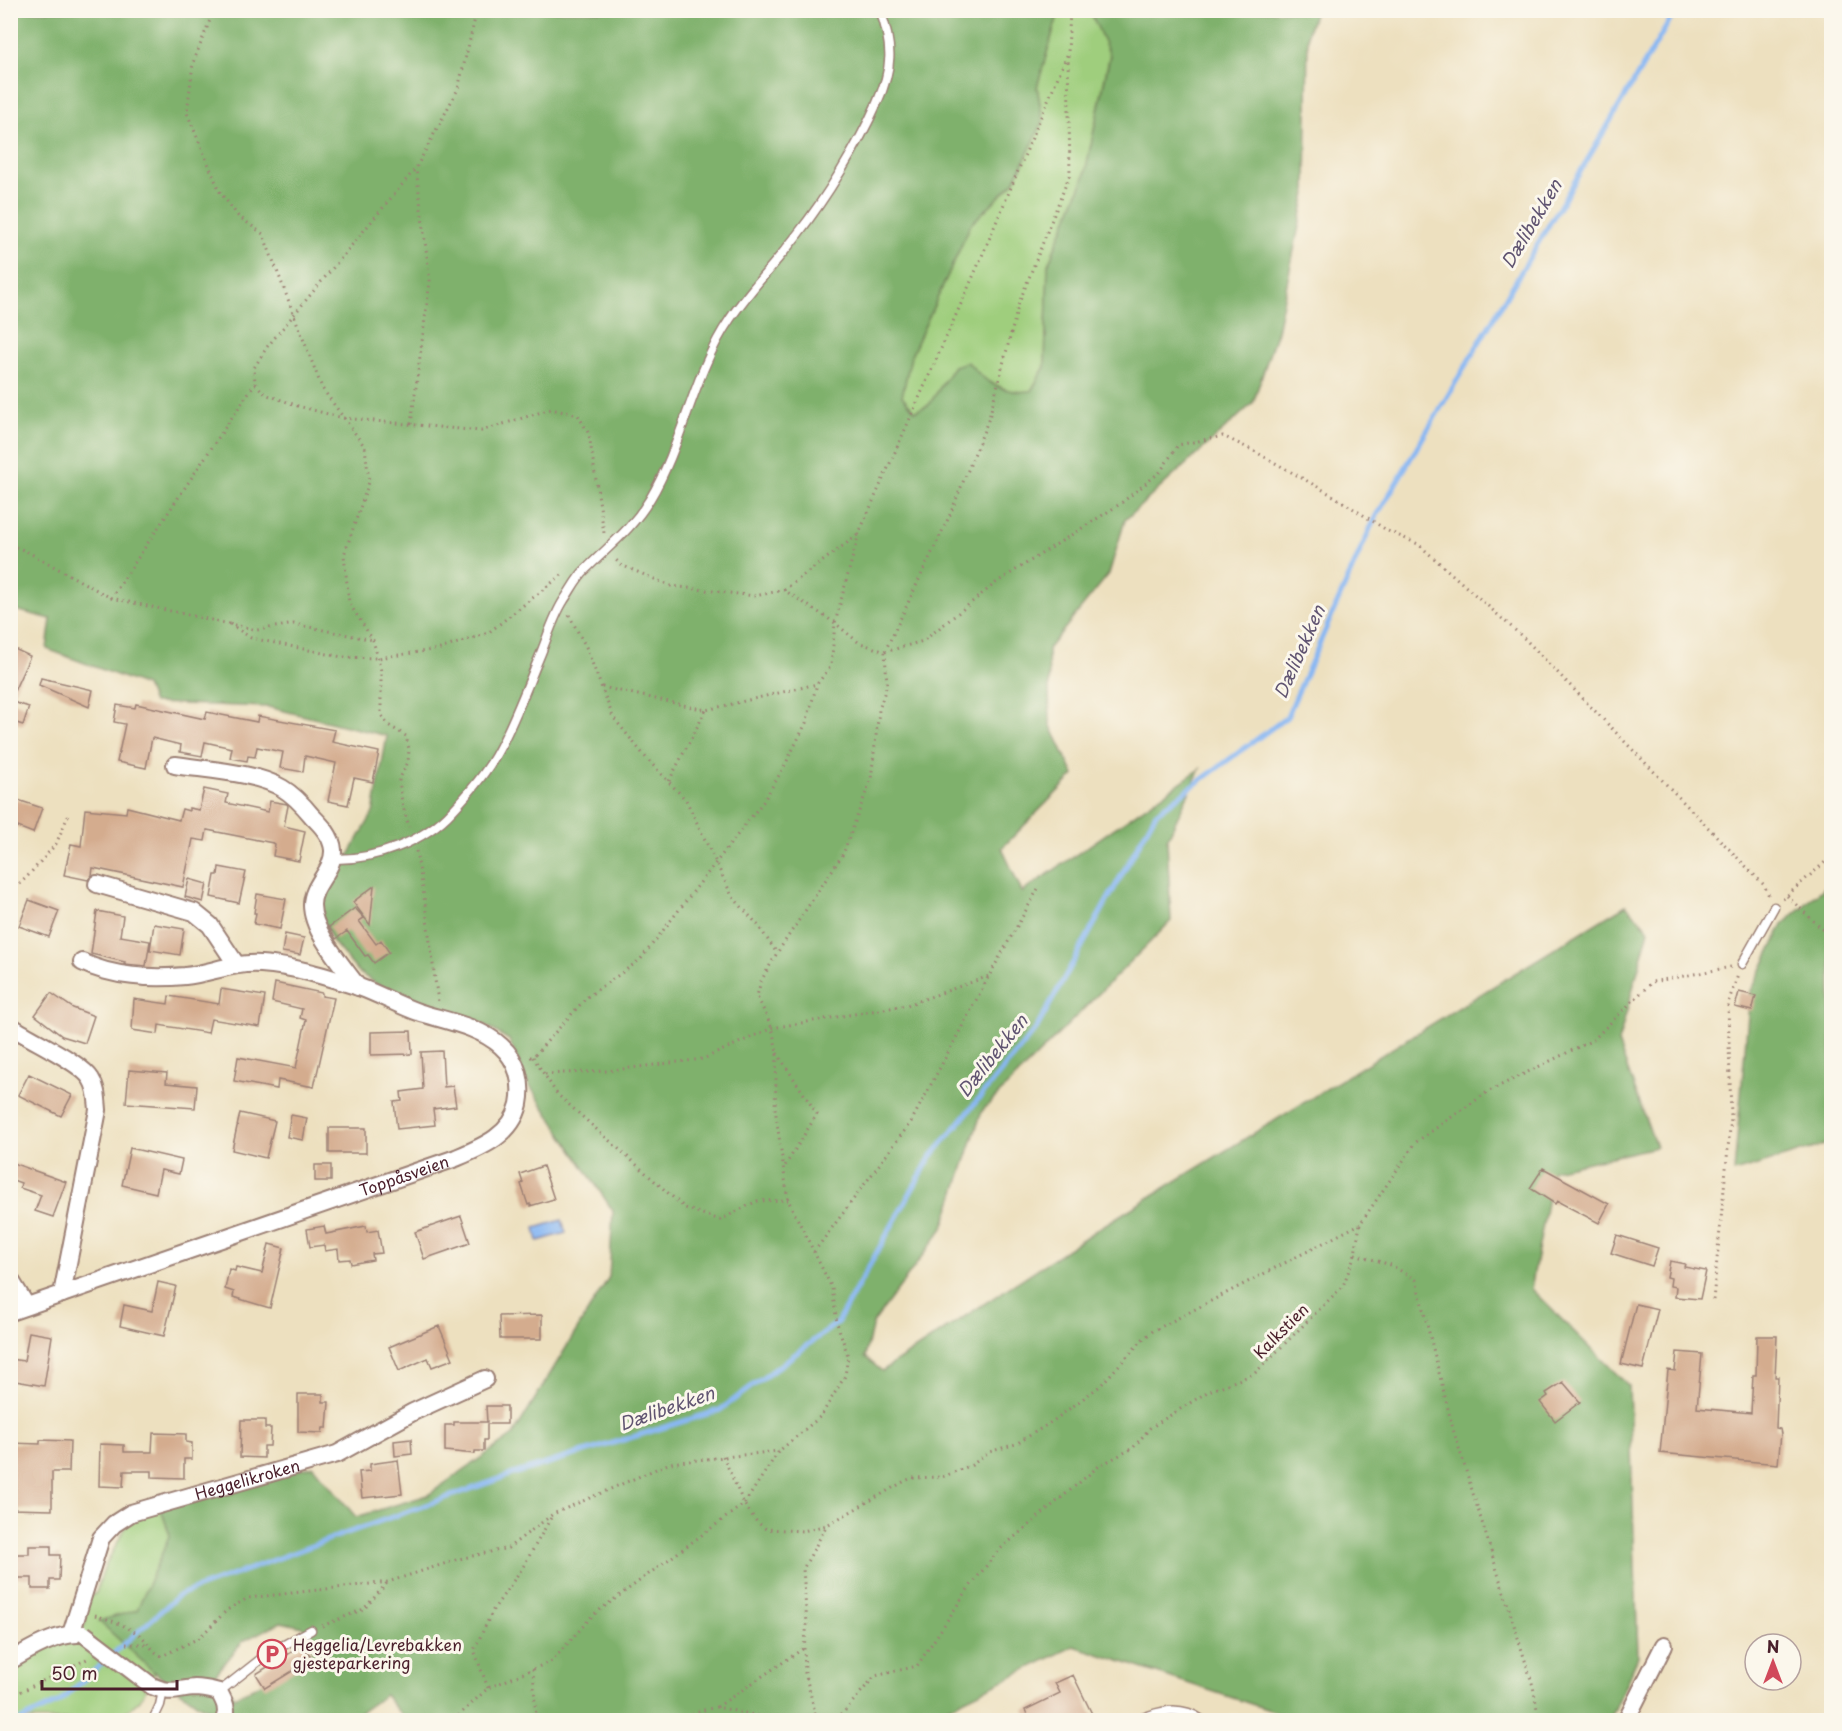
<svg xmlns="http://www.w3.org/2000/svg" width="1842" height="1731" font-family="'Playpen Sans',sans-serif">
	<rect width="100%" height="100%" fill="#fbf7ec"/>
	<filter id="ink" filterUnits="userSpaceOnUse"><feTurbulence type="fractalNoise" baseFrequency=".0167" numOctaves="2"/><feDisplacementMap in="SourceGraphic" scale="12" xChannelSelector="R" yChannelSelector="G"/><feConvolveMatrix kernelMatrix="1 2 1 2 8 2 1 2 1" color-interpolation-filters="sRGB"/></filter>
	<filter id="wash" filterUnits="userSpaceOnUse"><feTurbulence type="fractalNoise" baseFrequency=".008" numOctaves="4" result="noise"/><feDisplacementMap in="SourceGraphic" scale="24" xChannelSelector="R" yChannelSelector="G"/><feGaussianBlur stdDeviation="1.35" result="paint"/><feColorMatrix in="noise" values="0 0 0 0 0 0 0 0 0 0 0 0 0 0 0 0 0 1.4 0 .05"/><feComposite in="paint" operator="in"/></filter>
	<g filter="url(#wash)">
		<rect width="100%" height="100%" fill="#ede0bf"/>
		<path fill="#9fce7d" stroke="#747654" stroke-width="1.5" d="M1059,11H1090L1110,54L1084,178L1048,265L1045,367L1031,391L1014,393L954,366L929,405L915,411L902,396L911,356L971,224L1014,182L1043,122L1037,87Z
			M159,1504L170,1535L137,1610L100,1621L155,1673L140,1700L117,1720H11L10,1667L85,1625L88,1598L96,1593L104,1568L129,1521Z"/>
		<path fill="#7fb16c" stroke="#64684c" stroke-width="1.5" fill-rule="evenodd" d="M11,11H1059L1037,87L1043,122L1014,182L971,224L911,356L902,396L915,411L929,405L954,366L968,362C985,383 1003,394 1031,391L1045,367L1048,265L1084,178L1110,55L1090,11H1315L1308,32L1306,193L1277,331L1253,403L1125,520L1109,574L1048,649L1050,724L1074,775L1002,848L1022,892L1200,769L1167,840L1171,921L982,1111L943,1228L873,1323L865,1357L882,1371L1101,1227L1626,905L1649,930L1618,1043L1656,1147L1553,1170L1531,1289L1629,1386L1638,1656L1610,1720H1300L1074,1646L922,1720H405L385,1695L349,1720H238L201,1706L155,1673L99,1621L137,1610L170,1535L159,1504L313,1466L356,1517L428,1495L513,1435L609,1277L613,1211L527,1082L509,1040L480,1022L381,987L358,972L333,942L317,906L323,887L341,869L373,813L387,736L268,707L153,703L146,686L47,649L51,619L11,609ZM281,1622L303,1627L313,1647L309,1660L235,1697L215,1675L243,1641Z
			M1831,882V1143L1734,1172L1750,993L1783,924Z"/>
		<path fill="#88b7f3" stroke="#696b8f" stroke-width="1.5" d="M562,1220L566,1233L538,1241L535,1228Z"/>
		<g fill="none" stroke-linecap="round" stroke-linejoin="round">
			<path stroke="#88b7f3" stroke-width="5" d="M21,1720L59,1702L179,1595L330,1539L513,1474L720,1410L837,1323L930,1158L1036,1029L1156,813L1287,717L1373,522L1676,10"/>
		</g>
		<g id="blocks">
			<path fill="#d4ac8e" d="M10,647L30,656L10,700Z
				M41,678L93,690L89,707L39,685Z
				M10,701L29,707L23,725L10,721Z
				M136,704L205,719L207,712L257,722L258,716L335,730L332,742L379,752L373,782L354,778L348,805L328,801L336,763L305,756L303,772L280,768L283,752L257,747L255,757L248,756L247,761L230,758L232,748L205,742L202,756L180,752L181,745L152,738L146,768L117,762L125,724L114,722L117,705L135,708Z
				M204,789L228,794L226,803L268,812L270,801L287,804L288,806L284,826L305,831L299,861L273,856L275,844L273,843L207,830L205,841L193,839L183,887L93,868L92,875L88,880L64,875L71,844L81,846L85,809L126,813L127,807L179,820L182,809L189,811V808L199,810Z
				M15,799L42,808L33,833L10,824V810Z
				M219,867L246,872L239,903L211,897L215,875H218Z
				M189,879L207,884L203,902L185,897Z
				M374,886L370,925L353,902Z
				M257,894L286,899L280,929L254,924L256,913H254Z
				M29,900L59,911L49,937L19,926Z
				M355,908L364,918L359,921L376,944L381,940L389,952L374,963L368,955L365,956L347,931L336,939L329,927Z
				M97,911L123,916L120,936L150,941L146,966L124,964L125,962L91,954Z
				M154,924L184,929L180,955L150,950Z
				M285,934L304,938L300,955L282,952Z
				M275,983L322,993V996L334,998L314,1087L278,1080L277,1089L234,1081L238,1057L296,1068L306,1020L300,1018L302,1009L272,1002Z
				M221,989L265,996L260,1027L211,1019L208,1033L159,1025L158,1034L132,1030L134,999L168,1004L169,996L219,1004Z
				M1739,992L1756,996L1752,1011L1735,1007Z
				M51,993L73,1008L94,1016L85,1043L62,1036L35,1015Z
				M411,1031L412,1054L371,1055V1032Z
				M442,1051L444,1087L453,1086L456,1106L433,1109L435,1125L397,1129L394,1102L402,1101L401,1092L423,1089L421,1052Z
				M129,1070L167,1073L166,1083L197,1086L195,1108L126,1103Z
				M29,1074L72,1095L61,1116L18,1095Z
				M240,1113L275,1121L266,1158L232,1150Z
				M291,1115L307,1118L303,1140L287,1137Z
				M329,1128H366V1153H329Z
				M130,1148L182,1160L179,1174L161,1170L156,1193L122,1185Z
				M10,1162L66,1182L53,1217L35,1211L41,1195L20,1188L21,1183L10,1179Z
				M315,1165H331V1181H315Z
				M543,1166L554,1199L530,1206V1204L528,1205L521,1184L523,1183L520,1174Z
				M1543,1168L1609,1204L1599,1223L1557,1201L1555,1204L1530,1188Z
				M461,1216L470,1243L424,1259L415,1232Z
				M324,1226L326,1234L366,1226L367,1232L378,1230L382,1253L372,1254L373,1260L351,1264L350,1259L339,1260L338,1249L325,1251L324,1245L310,1247L307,1229Z
				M1617,1235L1658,1248L1652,1266L1611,1253Z
				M269,1244L284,1248L270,1308L233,1297L234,1292L225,1289L229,1269L235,1271L236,1267L262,1273Z
				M1670,1261L1685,1264L1684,1267L1706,1271L1700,1299L1675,1297L1676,1287L1670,1286L1671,1278L1667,1277Z
				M158,1282L176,1286L164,1336L120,1326L124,1305L152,1311Z
				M1636,1304L1658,1309L1643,1369L1621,1364Z
				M542,1315V1339H500L499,1316Z
				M439,1326L453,1359L432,1367L428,1358L399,1371L389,1347Z
				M29,1332L52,1336L44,1386L10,1380V1359L24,1361Z
				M1757,1336H1777L1775,1377H1778L1776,1428L1780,1429L1781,1434L1778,1464L1660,1453L1668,1370L1675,1371L1677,1352L1702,1354L1697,1408L1751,1413L1753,1375H1756Z
				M1563,1382L1580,1402L1555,1421L1540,1402L1548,1396L1546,1393Z
				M298,1394H323V1402H329L327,1428H323L322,1433L298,1432Z
				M486,1406H507V1424H487V1440H484V1451H475V1454L445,1451V1425H454V1422H487Z
				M241,1420H265V1428H271L270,1446H264V1458L240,1457Z
				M153,1433L186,1434V1442L192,1443V1459H184V1478L152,1477V1471H124L123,1487L99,1486L100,1444L124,1445V1452H152Z
				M411,1439L412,1454L395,1456L394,1441Z
				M40,1440L70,1441L69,1472H52V1510L10,1509V1443L40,1444Z
				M398,1460L402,1494L362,1498L359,1472L370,1471V1464Z
				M29,1546H51V1555H60L59,1580H50V1589H32V1578H10V1554H29Z
				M303,1645L312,1659L265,1688L256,1674Z
				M1073,1675L1095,1720H1030L1025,1710L1060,1693L1055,1683Z"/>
		</g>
	</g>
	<g filter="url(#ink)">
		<use href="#blocks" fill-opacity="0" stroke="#9c8075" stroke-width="1.5"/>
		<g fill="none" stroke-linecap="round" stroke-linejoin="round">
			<g stroke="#9c8075" stroke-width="11">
				<path id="lane" d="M333,859C375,860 424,842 453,810C469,793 487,772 498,751C514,722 526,689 539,658C547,639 553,617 564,600C571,590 577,577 586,569C610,545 632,529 650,499C684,442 693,373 730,319C750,289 776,263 797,235C826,198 858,146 877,103C893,68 893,46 880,10
					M1742,964L1774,907
					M219,1692L266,1655L311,1630
					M153,1720L160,1705L163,1691
					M1138,1720C1160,1710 1181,1705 1202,1720"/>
			</g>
			<g stroke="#9c8075" stroke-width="20">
				<g id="street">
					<path d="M175,765C207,770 255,772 282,788C294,795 303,805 312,816C321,825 332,836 333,850C334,871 312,884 312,905C312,932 343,966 358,987"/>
					<path d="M97,884L194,912L210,925L236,964"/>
					<path d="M14,1028C31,1040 82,1063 91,1079C97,1088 97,1099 98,1110L62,1294"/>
					<path d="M10,1279L26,1305"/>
					<path id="s1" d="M10,1312L456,1158C482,1147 512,1135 519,1104C523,1083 518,1061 501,1046C479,1026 446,1021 418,1012C398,1005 379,994 359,987C328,977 294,966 261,964C234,962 211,973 185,976C152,979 112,977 82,962"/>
					<path id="s2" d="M71,1634L101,1538L114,1524L131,1513L337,1454L413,1412L485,1379"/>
					<path d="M10,1661C30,1649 57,1633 80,1634"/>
					<path d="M152,1686C173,1695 175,1689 195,1688C204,1688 211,1690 219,1692C224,1701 229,1710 224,1720"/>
					<path d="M1626,1720L1664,1645"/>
				</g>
			</g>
			<path stroke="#9c8075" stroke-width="3" stroke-dasharray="1.5 4.5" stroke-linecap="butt" d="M214,10L193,63L187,113L220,192L238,216L263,234L322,388L365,447L369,482L344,555L349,603L373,640L381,671V714L388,725L406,736L409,749L408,762L399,780L402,803L409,827
				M477,10L458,89L416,168L267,347L254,368L255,383L265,394L298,406L343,418L481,431L551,409L578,415L589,434L604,533
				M411,424L430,281L416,168
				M10,545L26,551L111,598L257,630L294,624L373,640
				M784,590L859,534
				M111,598L255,383
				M569,615L586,647L613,717L647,759L686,800L732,896L757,924L777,953
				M230,624L251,638L342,657L378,658L440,649L488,633L563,574
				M885,651L949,517L989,418L1019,303L1070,174L1068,53L1070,10
				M885,652L923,641L997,582L1120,504L1160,472L1178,445L1223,436L1254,451L1332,495L1388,531L1418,544L1525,639L1764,885L1769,896
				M602,687L706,710L817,684
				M669,781L706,710
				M416,851L423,889L438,1002
				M10,892L26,878L56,844L68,816
				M1787,896L1821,928L1832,936
				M1783,899L1832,856
				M777,1053L817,1114L785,1166
				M530,1057H533L587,997L640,960L763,802L784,767L806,723L817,684L831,666L835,623L859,533L976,270L1068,53
				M533,1057L557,1094L685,1208L720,1220L757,1201L788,1200
				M545,1074L606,1071L703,1059L772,1028L907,1005L989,976
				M814,1252L911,1122L989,976L1039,887
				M1355,1254L1391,1265L1416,1280L1453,1429L1533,1686L1539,1720
				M1713,1300L1731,1118L1728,1003L1738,975
				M723,1456L744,1504L757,1522L766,1529L803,1531L827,1525L905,1481L912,1478L942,1477L972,1465L989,1452L1016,1444L1053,1421L1100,1386L1143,1339L1153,1331L1360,1224
				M95,1615C110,1620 125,1625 138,1634C148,1640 151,1652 162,1656L199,1638L227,1610L248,1598L388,1582L459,1559L508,1548L553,1514L670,1463L779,1451
				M322,1626L364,1609L387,1583
				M126,1644H149
				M533,1669L536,1720
				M488,1688L474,1650L493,1610L523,1567L552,1516
				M10,1697L89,1658
				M717,1707L804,1648
				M454,1720L488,1688L552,1661L593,1615L744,1504L779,1451L821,1416L845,1376L848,1356L837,1323L832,1288L788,1200L775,1108L777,1052L772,1028L757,996L761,981L777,953L843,854L871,779L879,710L887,684L885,652L858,642L835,623L784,590L755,596L671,586L621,565L615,559
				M682,1720L695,1712L717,1707L777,1720
				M817,1720L805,1673L804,1648L807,1624L803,1569L827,1525
				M823,1720L843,1713L875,1676L917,1666L968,1589L998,1551L1099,1466L1133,1448L1150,1428L1209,1391L1254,1374L1343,1286L1355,1254L1360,1224L1416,1142L1489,1091L1593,1040L1652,982L1731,967"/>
			<use href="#lane" stroke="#fff" stroke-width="8"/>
			<use href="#street" stroke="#fff" stroke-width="16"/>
			<g stroke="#9c8075" stroke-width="20" stroke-linecap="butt">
				<path id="street-bridge" d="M84,1634L152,1686"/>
			</g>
			<use href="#street-bridge" stroke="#fff" stroke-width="16"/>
		</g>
	</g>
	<defs>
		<g id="parking-ring" transform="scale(1.5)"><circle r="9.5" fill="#fbf7ec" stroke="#d1495b" stroke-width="1.5"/><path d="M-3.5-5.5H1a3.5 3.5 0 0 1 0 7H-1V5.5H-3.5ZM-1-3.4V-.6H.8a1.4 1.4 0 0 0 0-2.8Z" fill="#d1495b"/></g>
	</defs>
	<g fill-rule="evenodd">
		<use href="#parking-ring" x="272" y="1654"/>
	</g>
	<g text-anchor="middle" stroke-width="6" stroke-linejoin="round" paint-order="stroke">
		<g font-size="16" fill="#4a1f2b" stroke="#fbf7ec">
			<text dy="6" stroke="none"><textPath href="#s1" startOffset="417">Toppåsveien</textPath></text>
			<text transform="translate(1281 1331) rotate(-45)" y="6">Kalkstien</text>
			<text dy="6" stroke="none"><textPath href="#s2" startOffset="261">Heggelikroken</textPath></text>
		</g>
		<g font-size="16" fill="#4a1f2b" stroke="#fbf7ec" text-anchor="start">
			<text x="293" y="1651">Heggelia/Levrebakken<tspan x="293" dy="18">gjesteparkering</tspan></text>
		</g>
		<g font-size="18" font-style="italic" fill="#605471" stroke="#fbf7ec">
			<text transform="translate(1532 224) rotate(-59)" y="6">Dælibekken</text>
			<text transform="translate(1300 652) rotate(-66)" y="6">Dælibekken</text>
			<text transform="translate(993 1056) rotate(-51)" y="6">Dælibekken</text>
			<text transform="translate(667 1409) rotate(-19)" y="6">Dælibekken</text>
		</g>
	</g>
	<rect width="1842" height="1731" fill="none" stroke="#fbf7ec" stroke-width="36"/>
	<g transform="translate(1773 1662)"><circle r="28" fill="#fbf7ec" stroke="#b4a19f" stroke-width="1.5"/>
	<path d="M0-4.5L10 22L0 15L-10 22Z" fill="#d1495b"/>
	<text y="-9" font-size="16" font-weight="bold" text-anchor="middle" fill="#4a1f2b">N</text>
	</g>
	<path d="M42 1680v9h135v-9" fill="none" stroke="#4a1f2b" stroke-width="3"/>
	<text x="51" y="1680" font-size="18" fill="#4a1f2b" stroke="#fbf7ec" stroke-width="4.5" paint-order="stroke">50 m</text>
</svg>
